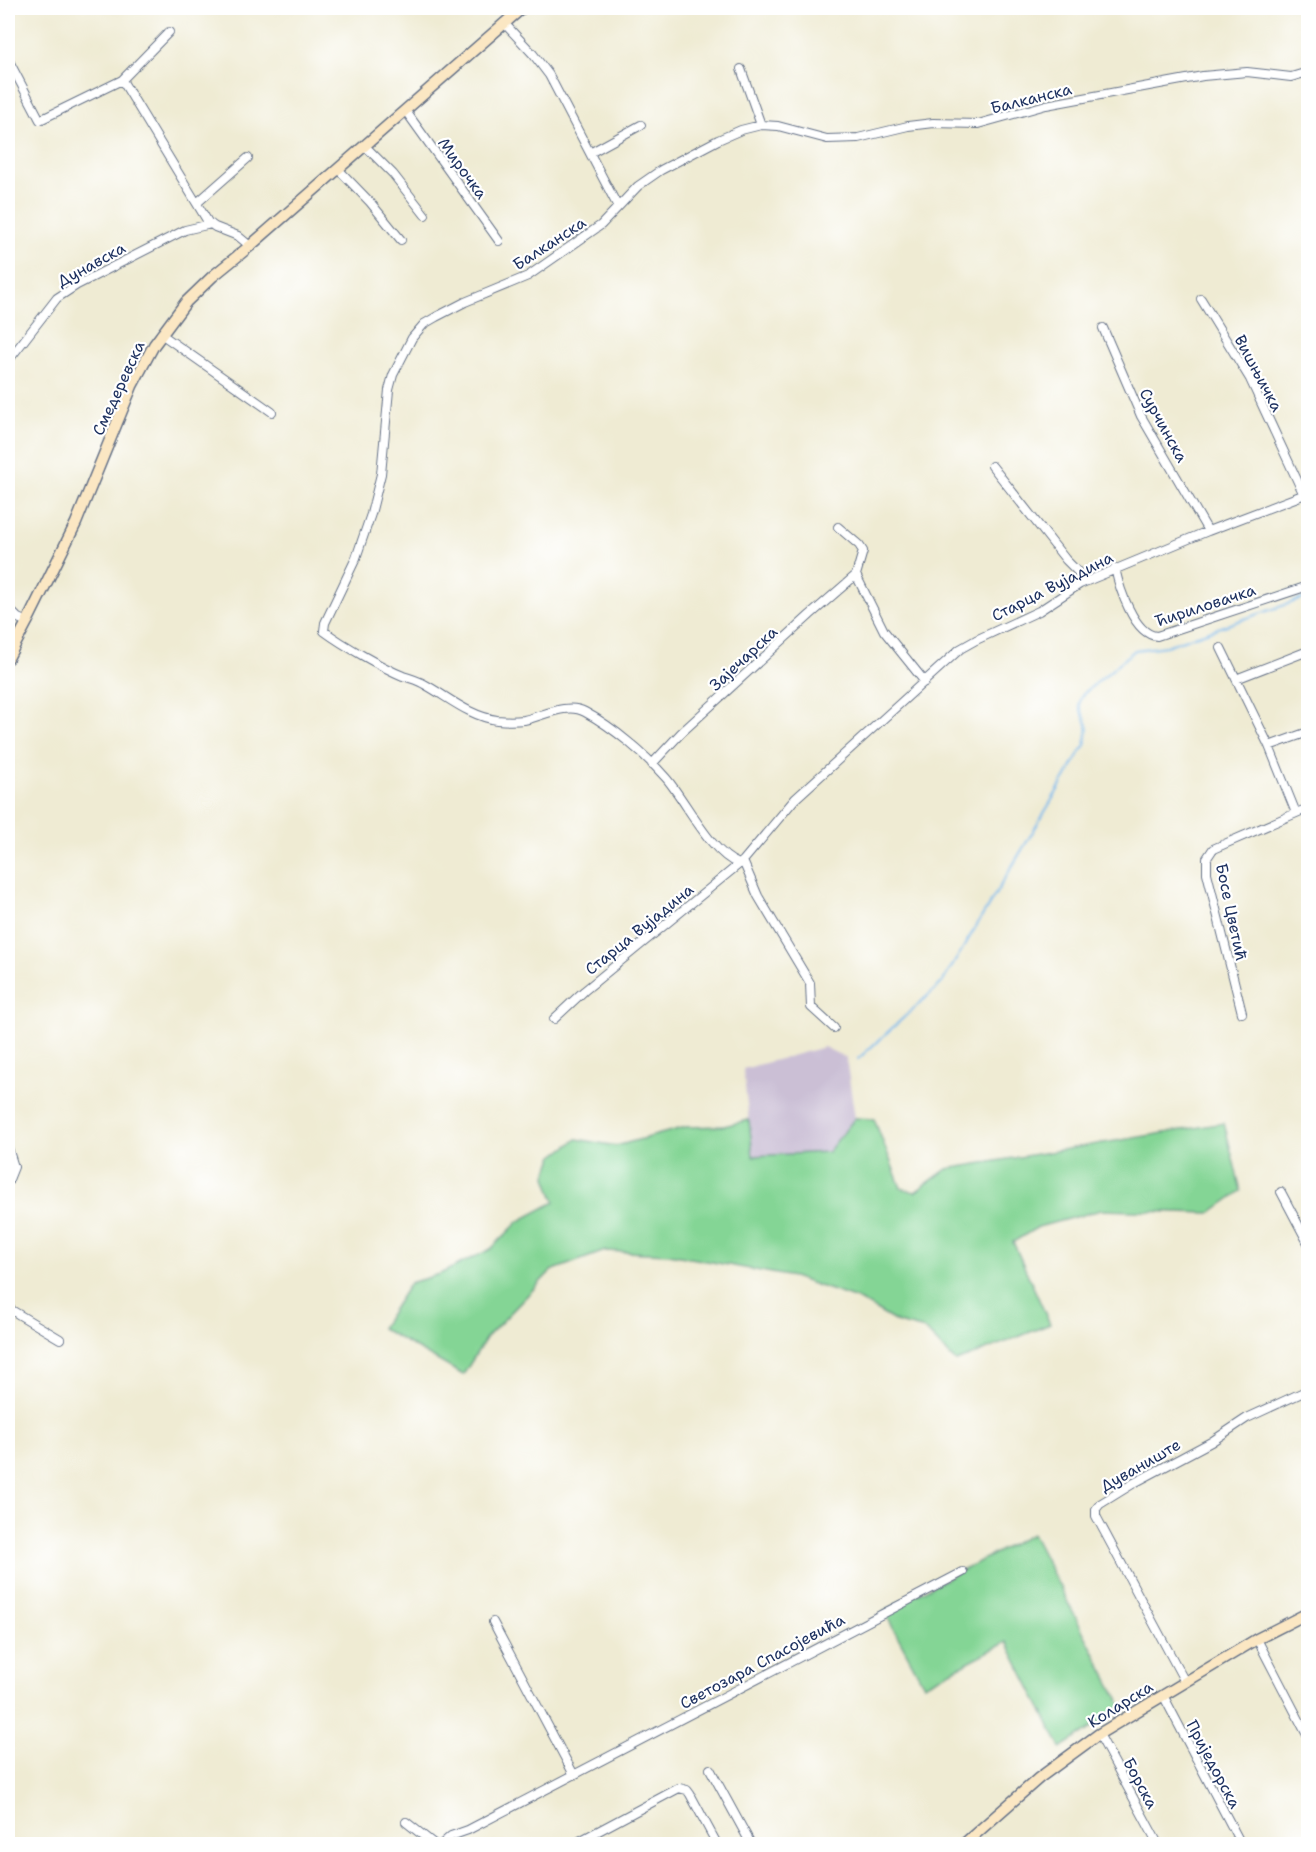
<svg xmlns="http://www.w3.org/2000/svg" width="1316" height="1852" font-family="'Shantell Sans',sans-serif">
	<rect width="100%" height="100%" fill="#fff"/>
	<filter id="ink" filterUnits="userSpaceOnUse"><feTurbulence type="fractalNoise" baseFrequency=".0167" numOctaves="2"/><feDisplacementMap in="SourceGraphic" scale="12" xChannelSelector="R" yChannelSelector="G"/><feConvolveMatrix kernelMatrix="1 2 1 2 8 2 1 2 1" color-interpolation-filters="sRGB"/></filter>
	<filter id="wash" filterUnits="userSpaceOnUse"><feTurbulence type="fractalNoise" baseFrequency=".008" numOctaves="4" result="noise"/><feDisplacementMap in="SourceGraphic" scale="24" xChannelSelector="R" yChannelSelector="G"/><feGaussianBlur stdDeviation="1.35" result="paint"/><feColorMatrix in="noise" values="0 0 0 0 0 0 0 0 0 0 0 0 0 0 0 0 0 1.4 0 .05"/><feComposite in="paint" operator="in"/></filter>
	<g filter="url(#wash)">
		<rect width="100%" height="100%" fill="#efebd3"/>
		<path fill="#cbbfd5" d="M824,1047L846,1058L855,1118L828,1152L753,1156L743,1069Z"/>
		<path fill="#84d595" stroke="#50827a" stroke-width="1.5" d="M855,1118L874,1119L901,1188L915,1192L947,1169L1224,1123L1241,1191L1210,1213L1101,1210L1038,1227L1013,1242L1050,1324L956,1362L925,1330L898,1323L857,1299L793,1277L669,1254L605,1251L551,1271L486,1338L463,1375L381,1328L410,1283L440,1274L491,1249L519,1221L555,1202L546,1177L553,1157L577,1139L616,1146L686,1127L724,1126L749,1120L753,1156L828,1152Z
			M1032,1534L1123,1708L1061,1748L1007,1642L924,1685L884,1611Z"/>
		<g fill="none" stroke-linecap="round" stroke-linejoin="round">
			<path stroke="#79b9ed" stroke-width="2" d="M858,1059L942,983L1085,745C1086,739 1089,731 1087,724C1084,712 1075,708 1082,695L1135,650L1166,646L1308,597"/>
		</g>
	</g>
	<g filter="url(#ink)">
		<g fill="none" stroke-linecap="round" stroke-linejoin="round">
			<g stroke="#657187" stroke-width="10">
				<path id="minor" d="M504,8L512,16
					M504,23L533,54L549,75L618,207
					M8,59L40,120L122,80L169,32
					M741,69L761,125
					M122,80L208,222L215,227L238,236L250,246
					M405,110L499,241
					M365,146L393,174L425,215
					M590,153L641,125
					M338,169L370,202L401,240
					M197,203L248,158
					M1201,299L1250,379L1304,495
					M1103,328L1141,416L1208,531
					M161,334L272,412
					M8,361L57,298L77,285L185,230L211,224
					M992,466L1066,560L1087,581
					M838,527L859,545L863,551L856,575L884,631L925,682
					M1115,568C1119,587 1134,635 1157,636L1308,586
					M8,608L18,618L27,622
					M1221,648L1269,746L1296,813
					M1236,679L1308,651
					M1269,746L1308,732
					M652,764L681,733L810,615L856,575
					M743,861L758,896L810,983L811,1007L834,1028
					M739,864C710,853 686,801 666,778C646,755 613,727 585,712C567,702 543,716 524,720C515,721 506,721 497,720C469,716 448,697 424,684C417,680 410,678 403,676C381,667 343,645 324,631L325,623L356,558L371,514L381,474L389,390L393,375L412,338L424,324L436,317L465,302L528,276L601,225L638,186L661,170L718,140L741,130L761,125L778,126L827,139L858,138L908,126L933,123L978,124L1046,105L1203,76L1247,72L1291,77L1308,72
					M1242,1013L1207,873V858L1213,849L1308,808
					M554,1019L584,991L743,861L795,799L960,649L976,640L1039,611L1080,584L1208,531L1308,493
					M8,1148L14,1167L8,1182
					M1281,1192L1308,1243
					M8,1308L60,1339
					M493,1622L574,1775
					M1257,1639L1308,1737
					M1185,1682L1096,1516V1509L1100,1504L1134,1483L1211,1442L1247,1418L1308,1390
					M1163,1695L1241,1844
					M1099,1734L1158,1844
					M710,1769L751,1844
					M406,1822L434,1844
					M442,1844L451,1836L468,1830L963,1572
					M574,1844L679,1788L687,1790L690,1794L717,1844"/>
			</g>
			<g stroke="#657187" stroke-width="13">
				<path id="secondary" d="M8,658L27,622L76,523L132,386L154,345L186,302L213,276L250,246L522,8
					M964,1844L1039,1778L1099,1734L1257,1639L1308,1613"/>
			</g>
			<use href="#minor" stroke="#fff" stroke-width="8"/>
			<use href="#secondary" stroke="#fbe7c3" stroke-width="10"/>
		</g>
	</g>
	<g text-anchor="middle" stroke-width="4.5" stroke-linejoin="round" paint-order="stroke">
		<g font-size="16" fill="#1b2f5e" stroke="#fff">
			<text transform="translate(1031 98) rotate(-14)" y="6">Балканска</text>
			<text transform="translate(463 168) rotate(54)" y="6">Мирочка</text>
			<text transform="translate(549 243) rotate(-33)" y="6">Балканска</text>
			<text transform="translate(91 264) rotate(-29)" y="6">Дунавска</text>
			<text transform="translate(1259 373) rotate(62)" y="6">Вишњичка</text>
			<text transform="translate(118 388) rotate(-65)" y="6">Смедеревска</text>
			<text transform="translate(1164 425) rotate(61)" y="6">Сурчинска</text>
			<text transform="translate(1052 586) rotate(-27)" y="6">Старца Вујадина</text>
			<text transform="translate(1205 605) rotate(-18)" y="6">Ћириловачка</text>
			<text transform="translate(743 658) rotate(-43)" y="6">Зајечарска</text>
			<text transform="translate(1232 912) rotate(78)" y="6">Босе Цветић</text>
			<text transform="translate(639 929) rotate(-39)" y="6">Старца Вујадина</text>
			<text transform="translate(1140 1465) rotate(-30)" y="6">Дуваниште</text>
			<text transform="translate(762 1661) rotate(-28)" y="6">Светозара Спасојевића</text>
			<text transform="translate(1120 1704) rotate(-32)" y="6">Коларска</text>
			<text transform="translate(1214 1764) rotate(62)" y="6">Приједорска</text>
			<text transform="translate(1141 1783) rotate(62)" y="6">Борска</text>
		</g>
	</g>
	<rect width="1316" height="1852" fill="none" stroke="#fff" stroke-width="30"/>
</svg>
